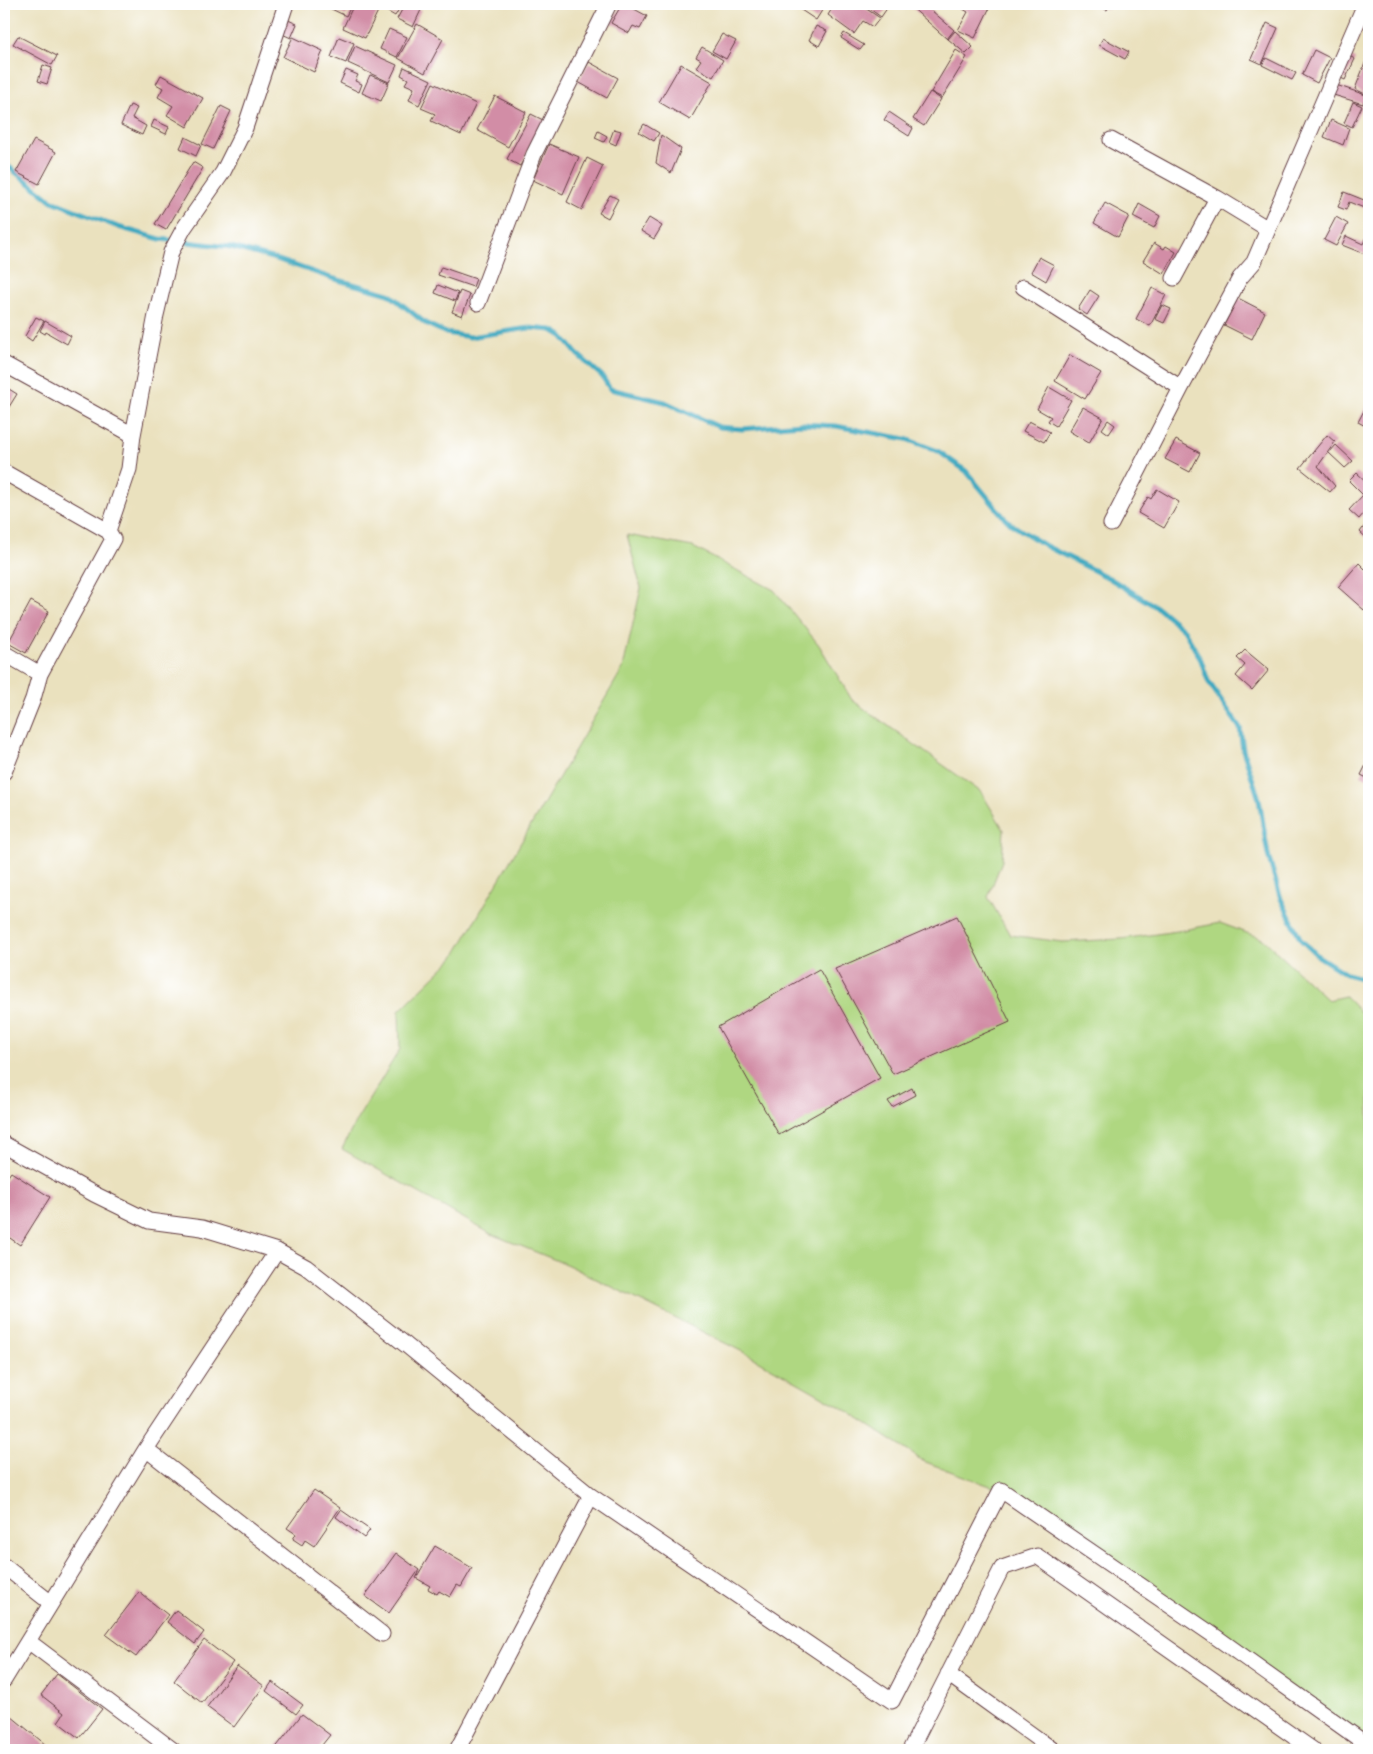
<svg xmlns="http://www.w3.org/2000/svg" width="1373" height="1754" font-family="'Gentium Book Plus',serif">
	<rect width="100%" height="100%" fill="#fff"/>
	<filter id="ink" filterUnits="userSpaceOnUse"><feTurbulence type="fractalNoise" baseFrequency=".02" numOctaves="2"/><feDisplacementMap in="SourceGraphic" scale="10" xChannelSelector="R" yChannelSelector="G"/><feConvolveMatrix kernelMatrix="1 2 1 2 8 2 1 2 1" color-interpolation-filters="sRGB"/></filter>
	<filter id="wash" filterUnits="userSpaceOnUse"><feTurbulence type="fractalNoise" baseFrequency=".0096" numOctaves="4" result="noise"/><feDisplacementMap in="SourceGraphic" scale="20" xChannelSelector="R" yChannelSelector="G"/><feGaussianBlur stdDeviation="1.12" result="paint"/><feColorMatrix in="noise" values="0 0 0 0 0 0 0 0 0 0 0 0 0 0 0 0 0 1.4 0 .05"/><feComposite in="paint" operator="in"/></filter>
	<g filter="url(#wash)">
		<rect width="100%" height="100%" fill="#eae1be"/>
		<path fill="#afd781" stroke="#7c7b56" d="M627,535L693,547L774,590L819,645L852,700L981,792L1004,830L1002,861L988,897L1010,935L1062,942L1121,939L1178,931L1220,923L1263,939L1328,1000L1345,996L1369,1021V1746L1001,1490L923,1461L839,1406L749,1355L568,1265L491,1234L342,1149L356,1121L400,1049L399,1011L454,957L623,668L641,588Z"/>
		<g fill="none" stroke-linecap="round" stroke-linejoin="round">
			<path stroke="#40a9c0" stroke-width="5" d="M4,163L52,201L118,227L160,239L231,247L276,259L331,278L389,294L425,323L446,333L470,337L529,328L552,330L562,336L577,354L602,376L610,389L665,402L719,427L742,429L801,424L836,426L906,439L938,451L966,471L1003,516L1011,524L1046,546L1109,578L1158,608L1184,630L1201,660L1208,681L1240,728L1243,750L1259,799L1268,855L1281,899L1301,940L1318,956L1346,974L1369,980"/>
		</g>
		<g id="blocks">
			<path fill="#d28da6" d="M321,4H352L346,16Z
				M354,4H373L380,7L365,38L343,28Z
				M386,4H402L395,16L383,9Z
				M405,4L421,10L413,27L397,19Z
				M622,4H625L647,16L640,29L633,26L629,33L611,23Z
				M792,4H826L816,20Z
				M835,4H859L880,18L873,27L863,21L854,34L828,15Z
				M863,4H890L881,17Z
				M908,4H924L954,30L947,39Z
				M955,4H986L990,7L975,38L958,30L968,12Z
				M1094,4H1111L1107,10Z
				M286,19L297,24L291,38L280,33Z
				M1267,23L1278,28L1262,64L1251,59Z
				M417,24L443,39L425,73L398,58Z
				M816,26L827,31L819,46L809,40Z
				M4,27L9,30L4,39Z
				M389,29L407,37L397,57L380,49Z
				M955,31L973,47L966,54L948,39Z
				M844,33L864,45L860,50L841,38Z
				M722,34L736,41L726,59L712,51Z
				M18,36L57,56L52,65L13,44Z
				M293,37L323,51L314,72L283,57Z
				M339,37L354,43L346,63L331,57Z
				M1103,38L1129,52L1125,59L1099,45Z
				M355,46L397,65L389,82L348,63Z
				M702,47L723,60L713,77L696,67L701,60L696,57Z
				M956,50L967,57L942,98L931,92Z
				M1314,50L1330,58L1317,83L1302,75Z
				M1369,53V89L1367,95L1355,89Z
				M1347,55L1355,59L1345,80L1337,76Z
				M1266,58L1296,73L1292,80L1262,65Z
				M589,62L618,78L607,98L578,82Z
				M681,64L712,82L690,120L659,102Z
				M43,65L52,68L47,84L38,81Z
				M404,67L431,80L419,105L409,100L414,88L405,84L408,79L401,75Z
				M346,70L358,75L355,81L362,84L359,92L340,83Z
				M161,75L203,98L187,127L167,115L173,106L158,97L163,88L156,84Z
				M370,75L389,83L381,101L362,93Z
				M433,83L476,104L461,135L431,121L435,114L421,108Z
				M1330,83L1366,95L1363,104L1327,93Z
				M930,92L941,99L924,126L913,119Z
				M495,96L526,112L508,147L477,130Z
				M1353,102L1362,106L1352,127L1344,123Z
				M130,105L137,108L132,118L146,126L142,135L121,125Z
				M221,106L231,111L213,149L202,144Z
				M889,112L913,128L909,136L884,120Z
				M531,114L545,121L520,166L507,159Z
				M154,120L169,127L166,134L151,127Z
				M1331,120L1349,128L1343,145L1324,137Z
				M644,124L659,133L654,141L639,132Z
				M614,129L621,131L616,145L609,142Z
				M598,131L607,136L604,142L595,138Z
				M661,135L681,149L671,173L656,163Z
				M185,137L201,145L196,156L180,148Z
				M34,140L56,152L39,184L16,172Z
				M549,144L579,157L563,194L533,180Z
				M587,158L603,166L582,210L567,202Z
				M193,162L203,168L166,230L155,224Z
				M1344,192L1369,202V210L1349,202L1346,210L1338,207Z
				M610,195L618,199L608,218L599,213Z
				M1105,203L1129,216L1118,237L1094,223Z
				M1139,204L1160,216L1154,228L1133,217Z
				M1336,217L1348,224L1336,246L1324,240Z
				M649,218L662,226L654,239L641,231Z
				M1369,229V250L1367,255L1342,245L1346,236L1363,244Z
				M1154,243L1164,249L1166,246L1176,252L1164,274L1143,261Z
				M1039,257L1054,265L1046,281L1031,272Z
				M441,267L476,279L473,287L438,275Z
				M438,285L458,293L455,301L435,293Z
				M1152,288L1166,295L1150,326L1136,319Z
				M1090,290L1099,296L1087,315L1078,309Z
				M460,291L470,295L462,316L452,312Z
				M1238,298L1265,312L1252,339L1224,325Z
				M1162,305L1171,309L1164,323L1155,319Z
				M36,317L44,321L32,341L25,336Z
				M45,321L71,336L67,344L46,332L45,334L40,331Z
				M1070,355L1101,373L1085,399L1055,381Z
				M4,386L17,394L4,415Z
				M1049,387L1071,400L1056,426L1048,421L1051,417L1037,409Z
				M1369,401V428L1358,422Z
				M1083,407L1103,418L1089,443L1069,431Z
				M1108,420L1115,425L1109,434L1102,429Z
				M1029,421L1050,432L1044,442L1023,431Z
				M1327,435L1335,442L1318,466L1335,486L1330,492L1300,468Z
				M1176,440L1200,453L1190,472L1165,459Z
				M1336,445L1353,461L1345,468L1329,453Z
				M1357,473L1369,484V507L1359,519L1349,510L1363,495L1349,481Z
				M1157,489L1179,502L1164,528L1138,513L1148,497L1151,499Z
				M1369,520V540L1360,532Z
				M1359,563L1369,573V603L1364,610L1338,587Z
				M31,601L49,611L26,653L8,643Z
				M1245,650L1269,670L1252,690L1236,676L1245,665L1237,658Z
				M1369,759V779L1361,775Z
				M957,916L1010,1022L893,1074L835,969Z
				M819,969L880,1078L779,1135L718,1027Z
				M912,1088L915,1095L892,1107L888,1101Z
				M11,1172L50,1197L20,1245L4,1234V1182Z
				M314,1490L340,1508L314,1546L305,1540L302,1545L293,1539L296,1534L287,1528Z
				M341,1510L370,1530L364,1538L336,1517Z
				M435,1546L472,1568L461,1587L457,1585L450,1597L439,1591L437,1594L428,1589L430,1586L416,1578Z
				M396,1553L419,1570L389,1613L365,1596Z
				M139,1592L168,1615L136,1657L106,1635Z
				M176,1610L204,1632L195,1644L167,1622Z
				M204,1640L233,1662L202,1703L174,1681Z
				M237,1666L264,1686L234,1727L207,1707Z
				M57,1674L102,1709L79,1738L58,1722L64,1713L41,1695Z
				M272,1682L303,1705L296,1714L266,1691Z
				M5,1711L52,1750H4V1713Z
				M302,1714L330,1735L318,1750H274Z"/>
		</g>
	</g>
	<g filter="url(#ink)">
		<use href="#blocks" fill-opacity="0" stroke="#623c41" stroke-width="1"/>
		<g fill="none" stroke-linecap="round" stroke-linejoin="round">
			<g stroke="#623c41" stroke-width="17">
				<path id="minor" d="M1111,140L1217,198L1268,229
					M1174,278L1217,198
					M1023,287L1181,388
					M478,303L534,154L609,4
					M4,364L133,435
					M4,472L108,531
					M1111,524L1181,388L1240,278L1254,262L1365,4
					M4,653L40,674
					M4,772L33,699L40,674L113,539L108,531L129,469L133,435L156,315L171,252L184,228L223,172L245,128L286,4
					M4,1144L94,1194L149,1221L202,1228L277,1251L306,1267L406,1345L591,1496L892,1701L1001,1490L1216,1637L1369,1746
					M146,1449L382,1634
					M4,1566L51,1603
					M28,1641L173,1750
					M948,1674L1053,1750
					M4,1680L146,1449L277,1251
					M457,1750L591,1496
					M910,1750L1002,1568L1037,1556L1313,1750"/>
			</g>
			<use href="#minor" stroke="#fff" stroke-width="15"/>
		</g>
	</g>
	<rect width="1373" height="1754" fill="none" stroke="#fff" stroke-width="20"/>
</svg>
